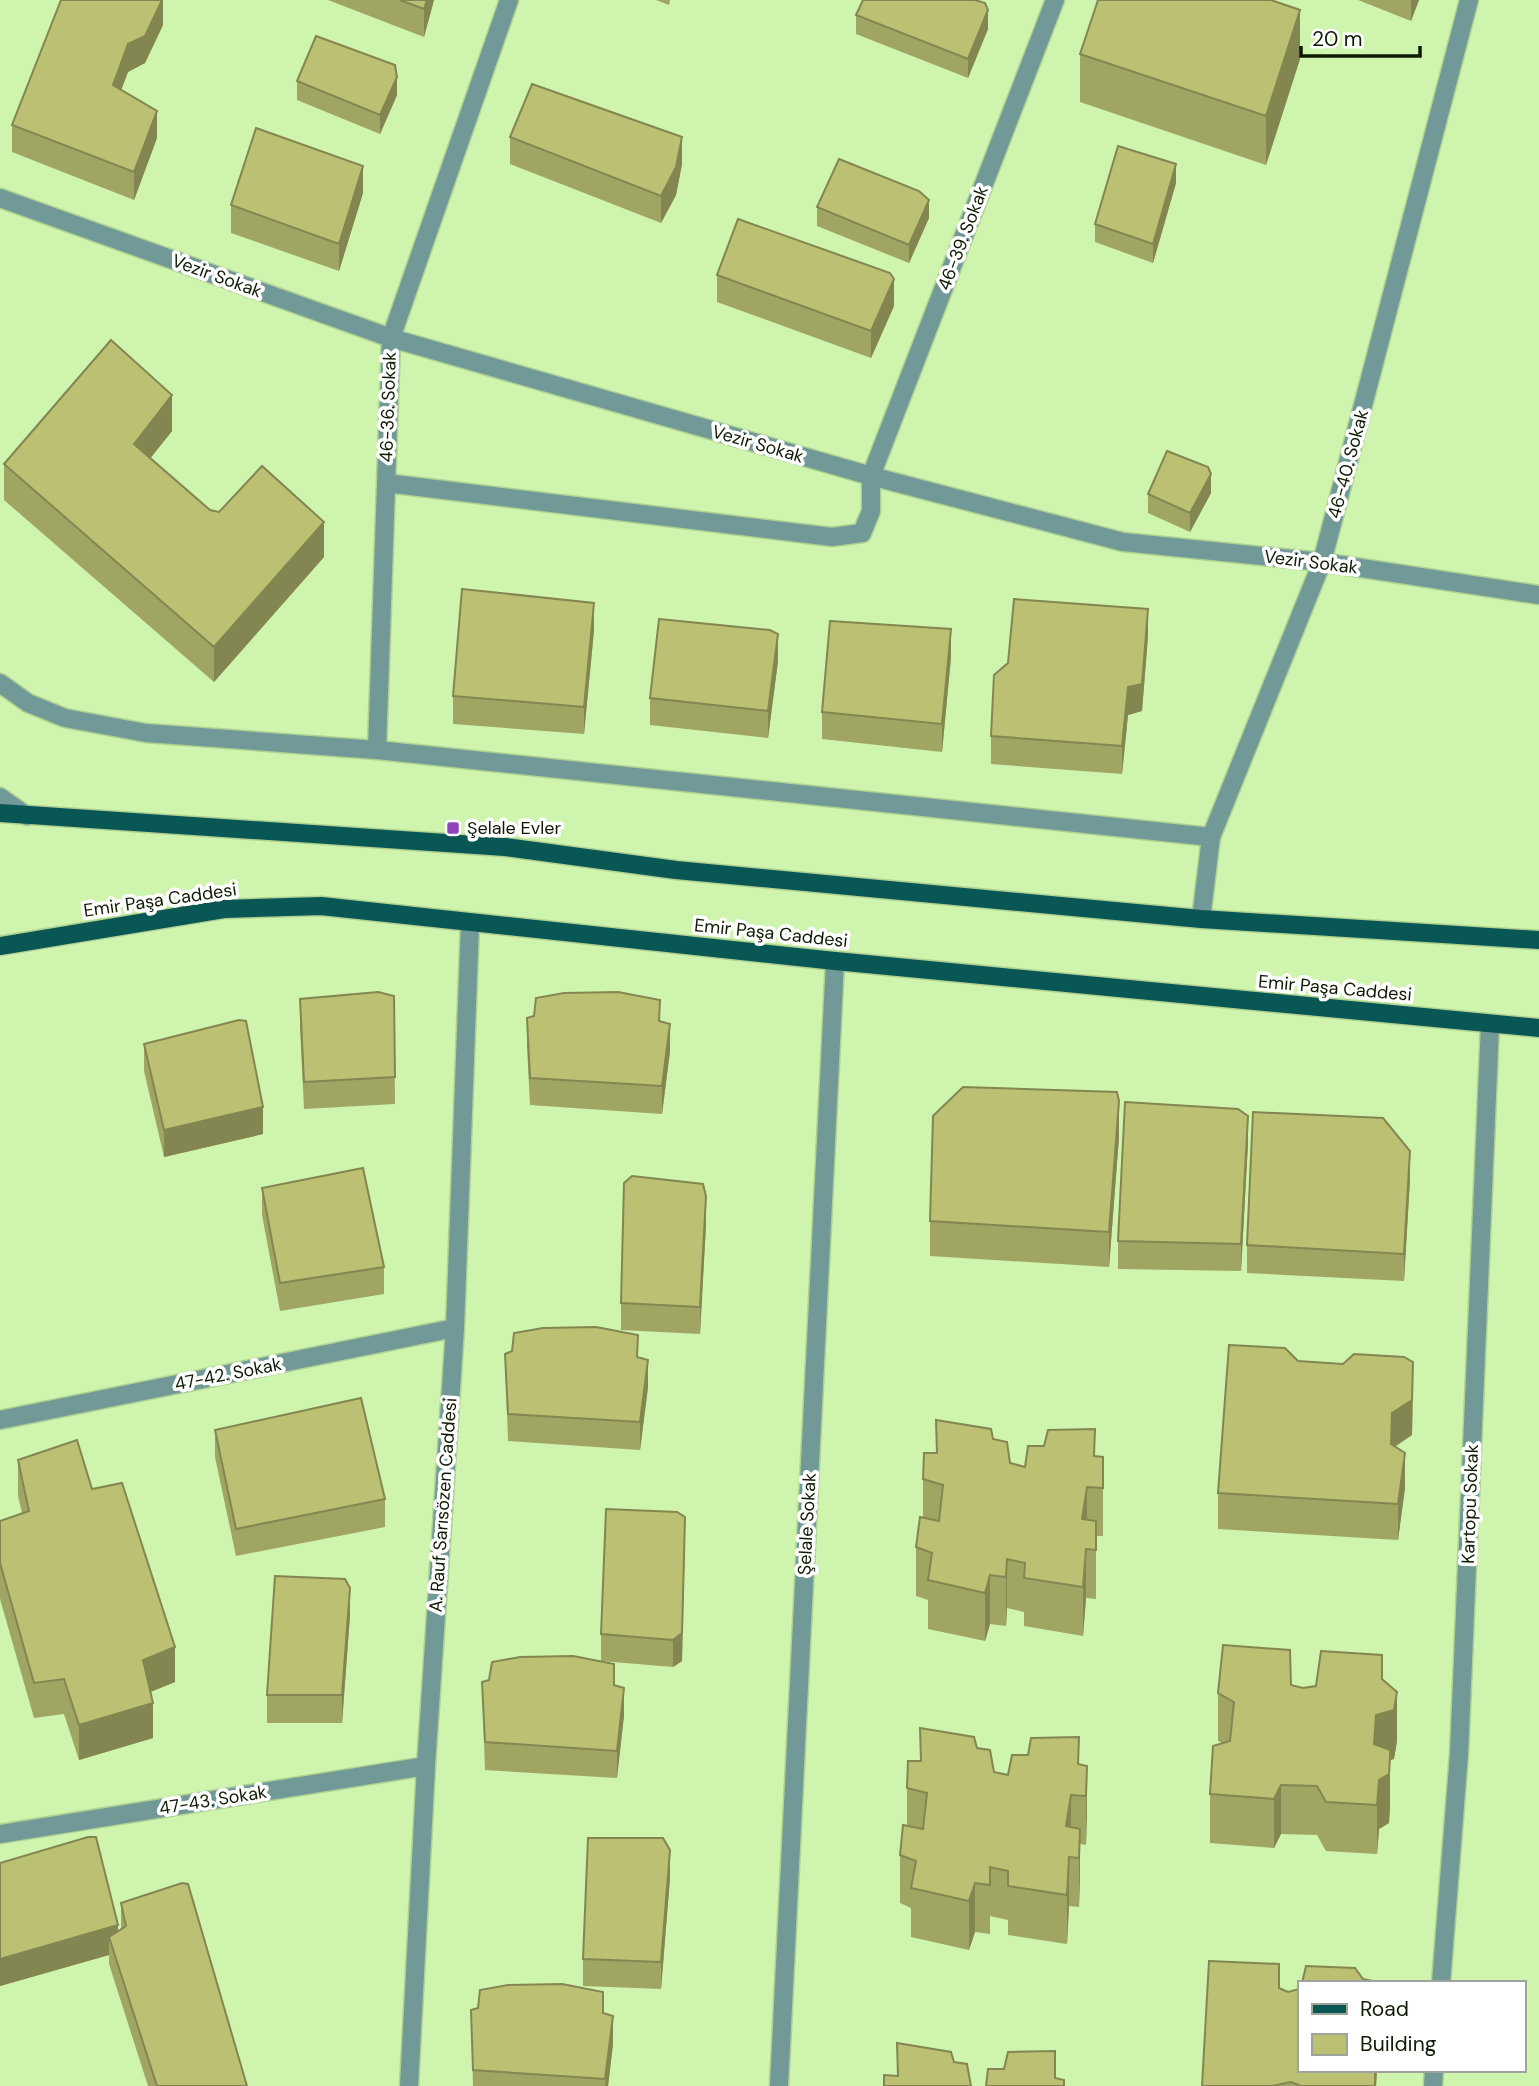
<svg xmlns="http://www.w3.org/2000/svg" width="1539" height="2086" font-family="'DM Sans',sans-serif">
	<rect width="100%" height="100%" fill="#cef4ae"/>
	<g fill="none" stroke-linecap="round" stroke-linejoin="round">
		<g stroke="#afd192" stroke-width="21">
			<path id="minor" d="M0,198L391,338L871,476L1123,542L1322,562L1539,595
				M386,483L832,537L862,533L871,511V476L1055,0
				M0,683L28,703L65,718L146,733L377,750L1211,837
				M377,750L391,338L509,0
				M0,797L27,816
				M1201,919L1211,837L1322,562L1469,0
				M0,1420L455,1328
				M0,1834L426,1766
				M1441,1983L1459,1754L1490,1024
				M409,2086L426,1766L455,1328L470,923
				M779,2086L835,961
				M1433,2086L1434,2070"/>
		</g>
		<g stroke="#afd192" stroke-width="21">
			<path id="primary" d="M0,813L505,847L676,870L1201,919L1539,940
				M0,946L224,909L321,906L835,961L1539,1028"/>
		</g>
		<use href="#minor" stroke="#709997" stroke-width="18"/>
		<use href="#primary" stroke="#095754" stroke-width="18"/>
	</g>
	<path fill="#a1a563" d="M163,0V25L145,63L128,72L121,90L157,138L134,200L12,152V125Z
		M328,0H434L424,37Z
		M656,0H670L669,5Z
		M1358,0H1419L1411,21Z
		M856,15L988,29L968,78L856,34Z
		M1080,54L1300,59L1266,165L1080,102Z
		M297,81L397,95L380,134L297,100Z
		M510,137L682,164L676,195L661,223L510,164Z
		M1176,183L1153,263L1095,242V224Z
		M363,193L339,271L231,233V205Z
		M817,207L929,218L909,263L817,226Z
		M717,275L894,306L871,358L717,302Z
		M172,431L150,458L210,510L324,557L214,682L4,500V464Z
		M1211,493L1190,532L1148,513V494Z
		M594,630L584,734L453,724V696Z
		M1148,636L1142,711L1128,715L1122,774L991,764V736Z
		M951,657L942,752L822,739V712Z
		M778,661L768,738L650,725V698Z
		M394,996L395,1104L304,1109L300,1027V999Z
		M527,1018L660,1021L670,1051L662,1114L530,1105L527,1046Z
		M144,1044L263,1134L164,1157L144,1071Z
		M1119,1137L1109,1267L930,1256V1221Z
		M1248,1143L1241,1271L1118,1269V1241Z
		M1410,1179L1404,1281L1247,1273V1245Z
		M262,1188L384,1267V1294L280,1311L262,1215Z
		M706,1224L700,1334L621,1330V1303Z
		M505,1354L638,1357L648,1387L640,1450L508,1441Z
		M1298,1361L1413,1397L1412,1435L1395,1447L1405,1488L1398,1540L1218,1529V1493Z
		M936,1420L993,1439L1010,1463L1025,1467L1095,1456L1103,1457V1536H1096V1599L1086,1598L1083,1636L1024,1626V1612L1007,1608L1006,1626L990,1624L985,1641L928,1629V1600L916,1596V1547L923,1517V1479L936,1453Z
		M215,1430L385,1499V1527L236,1556L215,1457Z
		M18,1460L92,1489L175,1682L150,1692L153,1738L79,1760L64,1714L34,1718L0,1599V1521L22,1513L18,1496Z
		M685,1544L682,1661L673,1667L601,1661V1634Z
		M350,1615L342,1723H267V1695Z
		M1382,1679L1397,1741L1394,1759L1390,1760V1806L1389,1823L1379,1829L1377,1854L1326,1851L1317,1835L1281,1834L1274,1848L1210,1843V1794L1222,1743L1218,1741V1693L1291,1685L1303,1688Z
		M482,1682L614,1685L624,1715L617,1778L485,1770Z
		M920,1728L977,1748L994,1772L1008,1775L1079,1764L1087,1766L1086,1845L1080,1844L1079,1907L1069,1906L1067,1944L1008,1935V1920L990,1916V1934L975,1932L969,1950L911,1937V1908L900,1903V1855L907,1826V1788L920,1761Z
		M0,1863L118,1931L121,1929V1903L247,2086H148L109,1964V1955L0,1986Z
		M670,1878L661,1989L583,1986V1959Z
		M1279,1988L1299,2070H1377L1376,2086H1202Z
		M471,2010L603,2013L613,2044L608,2086H473Z"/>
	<path fill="#838650" d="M162,0H163V25L145,63L128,72L113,112V85L128,44Z
		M427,0H434L424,37V9Z
		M1411,0H1419L1411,21Z
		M988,10V29L968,78V59Z
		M1300,10V59L1266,165V116Z
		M397,77V95L380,134V115Z
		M157,111V138L134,200V172Z
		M682,137V164L676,195L661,223V196Z
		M1176,164V183L1153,263V244Z
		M363,166V193L339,271V244Z
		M929,200V218L909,263V245Z
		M894,279V306L871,358V331Z
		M172,395V431L134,479V444Z
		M1211,474V493L1190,532V513Z
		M324,522V557L214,682V647Z
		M594,603V630L584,734V707Z
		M1148,609V636L1142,711L1128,715L1122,774V746L1128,687Z
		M951,629V657L942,752V724Z
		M778,634V661L768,738V711Z
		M670,1024V1051L662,1114V1086Z
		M1119,1101V1137L1109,1267V1232Z
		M263,1107V1134L164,1157V1130Z
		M1248,1116V1143L1241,1271V1244Z
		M1410,1151V1179L1404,1281V1254Z
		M706,1196V1224L700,1334V1307Z
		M648,1360V1387L640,1450V1422Z
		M1413,1362L1412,1435L1392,1448L1391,1444L1392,1413Z
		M1405,1453V1488L1398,1540V1504Z
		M1087,1487V1535L1082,1519Z
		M685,1517L682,1661L673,1667V1640Z
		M1086,1549V1598L1083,1636V1587Z
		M1007,1559V1608L1006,1626V1577Z
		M990,1575V1624L985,1641V1593Z
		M350,1588V1615L342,1723V1695Z
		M175,1647V1682L143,1695V1660Z
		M624,1688V1715L617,1778V1751Z
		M1397,1692V1741L1394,1759L1390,1760V1806L1389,1823L1379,1829L1377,1854V1805L1374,1744L1376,1715Z
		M153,1703V1738L79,1760V1725Z
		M1087,1766V1815L1086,1845V1796Z
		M1281,1785V1834L1274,1848V1799Z
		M1071,1795V1844L1066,1826Z
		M1080,1829V1878L1079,1907V1858Z
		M670,1850V1878L661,1989V1962Z
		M1069,1857V1906L1067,1944V1895Z
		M975,1883V1932L969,1950V1901Z
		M118,1925V1952L109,1937V1955L0,1986V1959Z
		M613,2016V2044L608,2086H605Z
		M1375,2070H1377L1376,2086H1375Z"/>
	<path fill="#bbc073" stroke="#838650" stroke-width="2" d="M61,0H162L145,36L128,44L113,85L157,111L134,172L12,125Z
		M400,0H427L424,9Z
		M863,0H975L985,3L988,10L968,59L856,15Z
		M1098,0H1271L1300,10L1266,116L1080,54Z
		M316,36L395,65L397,77L380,115L297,81Z
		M532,84L682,137L676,167L661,196L510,137Z
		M256,128L363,166L339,244L231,205Z
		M1118,146L1176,164L1153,244L1095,224Z
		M839,159L919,191L929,200L909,245L817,207Z
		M738,219L890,273L894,279L871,331L717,275Z
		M111,340L172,395L134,444L210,510L219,512L262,466L324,522L214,647L4,464Z
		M1167,451L1208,467L1211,474L1190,513L1148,494Z
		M462,589L594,603L584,707L453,696Z
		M1014,599L1148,609L1142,684L1128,687L1122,746L991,736L994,675L1008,663Z
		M659,619L770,630L778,634L768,711L650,698Z
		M830,621L951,629L942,724L822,712Z
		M378,992L394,996L395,1077L304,1082L300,999Z
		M618,992L660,1000L659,1021L670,1024L662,1086L530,1078L527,1018L534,1016L536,998L564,993Z
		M239,1020L246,1021L263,1107L164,1130L144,1044Z
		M963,1087L1117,1092L1119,1101L1109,1232L930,1221L933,1116Z
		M1125,1102L1238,1109L1248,1116L1241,1244L1118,1241Z
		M1253,1112L1383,1118L1410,1151L1404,1254L1247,1245Z
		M363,1168L384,1267L280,1283L262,1188Z
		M632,1176L703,1184L706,1196L700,1307L621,1303L624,1183Z
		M596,1327L638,1335L637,1357L648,1360L640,1422L508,1414L505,1354L512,1351L514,1333L543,1328Z
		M1229,1345L1285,1348L1298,1361L1343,1364L1354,1354L1404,1357L1413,1362L1412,1400L1392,1413L1391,1444L1405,1453L1398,1504L1218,1493Z
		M361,1398L385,1499L236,1529L215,1430Z
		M936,1420L991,1429L993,1439L1007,1442L1010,1463L1025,1467L1028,1446H1044L1048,1430L1095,1429L1094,1456L1103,1457V1488L1087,1487L1082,1519L1096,1521V1550L1086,1549L1083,1587L1024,1578L1025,1563L1007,1559L1006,1577L990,1575L985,1593L928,1580L932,1553L916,1547L920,1517L939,1521L943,1485L923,1479L924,1453H937Z
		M77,1440L92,1489L122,1483L175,1647L143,1660L153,1703L79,1725L64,1679L34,1683L0,1563V1521L29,1511L18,1460Z
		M606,1509L677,1512L685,1517L682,1633L673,1640L601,1634Z
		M275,1576L345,1579L350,1588L342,1695H267Z
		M1223,1645L1290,1650L1291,1685L1303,1688L1316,1686L1321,1651L1382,1655V1679L1397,1692L1394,1710L1376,1715L1374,1744L1390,1750V1757L1389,1774L1379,1780L1377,1805L1326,1802L1317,1786L1281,1785L1274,1799L1210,1794L1213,1746L1230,1741L1234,1702L1218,1693Z
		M573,1656L614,1664V1685L624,1688L617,1751L485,1742L482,1682L489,1680L492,1662L520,1657Z
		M920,1728L974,1737L977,1748L990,1750L994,1772L1008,1775L1012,1755H1028L1031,1738L1079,1737L1078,1764L1087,1766L1086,1796L1071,1795L1066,1826L1080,1829L1079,1858L1069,1857L1067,1895L1008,1886V1871L990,1867V1885L975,1883L969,1901L911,1888L916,1861L900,1855L903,1825L923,1829L927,1793L907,1788L908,1761H921Z
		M88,1837H96L118,1925L0,1959V1863Z
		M588,1838H663L670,1850L661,1962L583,1959Z
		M182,1883L188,1884L247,2086H157L109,1937L126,1926L121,1903Z
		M1209,1961L1279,1964V1988L1288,1992L1299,1989V2070H1375V2086H1299V2085L1291,2082L1272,2086H1202Z
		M1306,1966L1355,1968L1363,1979L1378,1982V1983H1302Z
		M562,1984L603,1992V2013L613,2016L605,2079L473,2070L471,2010L478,2008L480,1990L508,1985Z
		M897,2043L951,2052L954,2062L967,2064L971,2086H884V2075L898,2076Z
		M1055,2051V2078L1064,2080V2086H986L988,2069H1004L1008,2052Z"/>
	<rect fill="#8f46b8" stroke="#fff" stroke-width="2.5" x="446" y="821" width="14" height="14" rx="3.5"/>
	<g text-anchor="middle" stroke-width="7" stroke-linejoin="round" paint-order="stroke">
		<g font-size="18" fill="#0e1b02" stroke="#fff">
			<text transform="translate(963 238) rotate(-69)" y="6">46-39. Sokak</text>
			<text transform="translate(217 276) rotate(20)" y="6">Vezir Sokak</text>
			<text transform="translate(388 407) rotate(-88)" y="6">46-36. Sokak</text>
			<text transform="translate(758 444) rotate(16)" y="6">Vezir Sokak</text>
			<text transform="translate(1348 464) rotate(-75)" y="6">46-40. Sokak</text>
			<text transform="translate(1311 562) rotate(7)" y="6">Vezir Sokak</text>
			<text transform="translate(160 900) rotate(-8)" y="6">Emir Paşa Caddesi</text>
			<text transform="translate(771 933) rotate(6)" y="6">Emir Paşa Caddesi</text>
			<text transform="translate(1335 988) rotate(5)" y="6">Emir Paşa Caddesi</text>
			<text transform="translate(228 1374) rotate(-11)" y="6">47-42. Sokak</text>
			<text transform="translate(1470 1504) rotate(-88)" y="6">Kartopu Sokak</text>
			<text transform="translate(443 1505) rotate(-86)" y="6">A. Rauf Sarısözen Caddesi</text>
			<text transform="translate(807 1524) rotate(-87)" y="6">Şelale Sokak</text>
			<text transform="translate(213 1800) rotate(-9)" y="6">47-43. Sokak</text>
		</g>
		<g font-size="18" fill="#0e1b02" stroke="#fff" text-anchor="start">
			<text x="467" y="834">Şelale Evler</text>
		</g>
	</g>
	<rect x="1298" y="1981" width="228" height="91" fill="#ffffff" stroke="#9fa49a" stroke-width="2"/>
	<rect x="1312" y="2004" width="35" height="10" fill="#095754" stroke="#9fa49a" stroke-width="2"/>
	<text x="1360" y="2016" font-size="21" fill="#0e1b02">Road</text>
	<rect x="1312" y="2034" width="35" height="21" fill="#bbc073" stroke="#9fa49a" stroke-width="2"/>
	<text x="1360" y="2051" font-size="21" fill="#0e1b02">Building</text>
	<path d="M1301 46v10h119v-10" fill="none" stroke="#0e1b02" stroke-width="3.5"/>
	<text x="1312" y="46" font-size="21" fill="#0e1b02" stroke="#ffffff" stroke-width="5" paint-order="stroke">20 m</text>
</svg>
